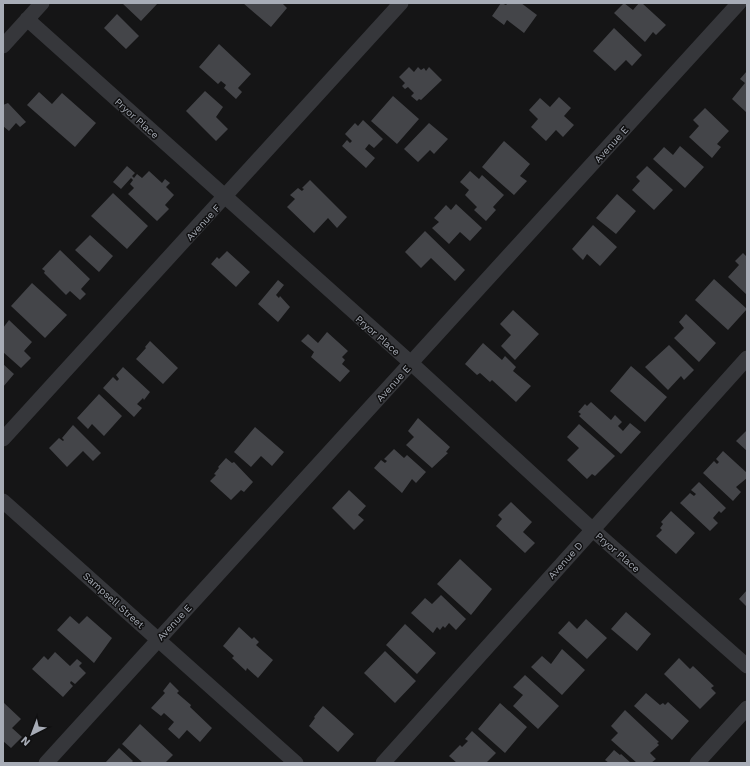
<svg xmlns="http://www.w3.org/2000/svg" width="750" height="766" font-family="'Work Sans',sans-serif">
	<rect width="100%" height="100%" fill="#151516"/>
	<path fill="#444549" d="M122,3H158L141,21Z
		M243,3H282L287,8L271,27Z
		M501,3L506,5L508,3H521L537,15L524,33L507,20L504,25L492,16Z
		M624,3L633,10L639,3H642L666,25L656,35L653,32L645,42L614,13Z
		M117,14L139,36L126,49L104,28Z
		M614,28L642,55L632,66L626,60L615,71L593,51Z
		M219,44L251,74L238,88L242,92L236,99L224,88L226,85L221,81L218,84L199,67Z
		M409,67L414,72L418,67L421,70L424,68L426,71L429,67L442,80L421,100L419,99L417,101L411,96L414,93L408,87L405,89L402,86L405,83L399,77Z
		M747,71V111L746,112L732,99L745,83L740,79Z
		M205,91L223,107L216,117L228,129L216,141L186,111Z
		M39,92L52,104L62,93L96,123L75,147L27,105Z
		M393,96L419,119L397,144L371,121Z
		M559,97L571,108L564,116L574,125L563,137L556,130L546,141L531,127L538,119L529,110L540,98L550,107Z
		M8,103L26,122L20,127L16,123L9,131L3,126V105Z
		M705,108L729,131L717,144L721,147L712,158L689,137L699,126L693,120Z
		M363,120L383,139L374,148L369,144L365,149L375,158L366,168L342,146L347,140L350,143L352,141L345,134L355,123L358,126Z
		M429,123L448,139L434,154L430,150L418,162L404,149Z
		M504,141L530,164L520,176L527,181L514,195L482,167Z
		M680,146L704,167L685,188L653,159L664,147L673,155Z
		M127,166L135,173L132,176L134,178L137,174L142,178L149,171L162,183L165,179L170,183L166,187L174,195L165,205L169,209L157,221L128,194L134,188L130,184L133,180L131,178L121,189L113,182Z
		M647,166L673,190L654,210L632,190L640,181L636,177Z
		M470,171L479,179L482,175L504,195L493,207L496,210L486,221L474,210L477,207L465,195L469,190L460,182Z
		M310,180L347,217L337,228L328,218L314,233L287,207L295,199L290,195L298,188L302,191L304,189L302,188Z
		M113,193L148,226L127,249L91,216Z
		M617,194L636,211L616,234L596,218Z
		M456,204L482,228L470,241L460,232L449,244L432,228L439,222L434,218L446,205L451,210Z
		M593,225L617,247L600,266L587,254L583,260L572,249Z
		M425,231L465,270L455,281L431,258L421,268L405,252Z
		M90,235L113,256L99,272L75,250Z
		M60,250L90,279L81,289L86,294L80,300L70,291L66,295L44,273L45,271L42,269Z
		M227,251L250,272L236,287L211,264L217,257L219,259Z
		M743,253L747,257V295L728,277L739,265L735,261Z
		M714,279L747,309L728,330L695,300Z
		M278,280L284,285L276,295L279,298L280,296L290,307L278,322L258,304Z
		M32,283L67,315L45,338L11,306Z
		M513,310L539,334L515,360L501,346L511,335L500,324Z
		M686,314L716,343L699,362L674,338L684,328L679,322Z
		M9,320L32,342L24,351L31,358L21,368L3,352V328Z
		M327,332L348,351L342,357L345,360L342,364L350,371L340,382L311,357L314,352L301,341L308,334L318,343Z
		M150,341L178,368L163,384L136,359L146,348L145,347Z
		M483,343L502,360L505,356L516,367L513,371L531,386L516,402L492,380L490,382L480,373L477,375L465,364Z
		M669,345L694,370L684,380L681,376L668,390L645,367Z
		M3,364L14,374L3,387Z
		M631,366L667,397L645,422L610,391Z
		M123,367L150,392L144,400L143,398L137,404L142,408L134,417L103,388L113,377L117,381L119,379L116,375Z
		M99,394L122,416L104,436L92,424L88,429L77,418Z
		M591,402L611,420L615,415L622,422L618,426L623,431L630,423L641,432L621,454L579,416L581,414L578,412L585,404L587,406Z
		M418,418L450,447L446,452L448,453L432,468L406,445L414,437L408,431Z
		M579,424L615,456L595,476L592,474L587,479L567,460L579,448L567,437Z
		M73,425L101,453L93,461L83,451L67,467L49,448L59,438L63,441L64,440L62,438Z
		M255,427L284,452L272,466L261,456L251,467L234,452Z
		M747,430V451L736,441Z
		M394,449L404,458L407,455L426,472L416,483L412,479L402,493L374,468L381,460L385,463L387,461L384,459Z
		M723,451L747,473V478L736,487L741,492L733,501L703,473L714,461L717,464L719,462L716,459Z
		M226,458L232,463L234,462L253,482L244,492L241,490L231,500L210,481L216,475L214,474L219,468L218,467Z
		M699,482L726,508L721,513L719,511L713,518L718,523L710,531L680,503L690,493L694,496L696,494L691,490Z
		M349,490L366,506L358,515L364,520L354,530L332,508Z
		M511,502L532,522L523,532L535,543L525,553L496,526L502,519L498,515Z
		M671,511L695,533L676,554L656,536L662,530L660,528L663,524L661,522Z
		M460,559L492,589L471,615L437,584Z
		M747,590V607L739,599Z
		M441,595L466,619L456,630L449,623L445,628L443,626L440,630L437,627L433,633L411,613L425,598L432,604Z
		M626,612L651,634L637,651L611,629Z
		M70,616L79,624L87,616L112,638L94,663L57,630Z
		M586,619L607,638L587,659L558,633L569,621L577,629Z
		M405,624L436,653L417,674L386,645Z
		M239,627L252,639L254,637L259,642L256,645L273,660L258,678L247,668L246,671L232,658L234,656L223,646Z
		M562,649L585,670L562,695L531,667L542,656L551,664Z
		M385,651L416,681L395,703L364,673Z
		M55,652L70,666L77,659L82,663L79,666L86,673L75,684L71,681L70,683L73,686L63,697L32,669L44,656L48,660Z
		M679,658L690,669L693,666L714,686L711,688L716,693L700,709L664,674Z
		M525,675L559,706L538,729L513,706L523,695L513,687Z
		M170,682L179,691L177,693L191,705L190,707L212,728L200,742L187,730L179,739L168,729L174,722L164,713L161,716L151,708L165,693L163,691Z
		M646,693L660,705L663,703L665,705L668,702L689,721L672,740L634,706Z
		M3,702L21,719L12,728L22,737L11,748L3,741Z
		M500,703L527,727L505,753L478,729Z
		M323,706L354,734L338,752L309,726L315,718L314,717Z
		M625,710L659,742L657,743L659,745L650,753L656,759L651,763H637L611,740L618,733L611,726Z
		M140,724L173,755L165,763H143L122,744Z
		M472,731L496,753L486,763H457L449,756L460,745L462,747L468,741L465,739Z
		M119,748L133,761L131,763H105Z
		M614,750L620,755L621,754L631,763H609L605,760Z"/>
	<g fill="none" stroke-linecap="round" stroke-linejoin="round">
		<path stroke="#36373b" stroke-width="15" d="M27,19L411,363L593,530L747,666
			M3,46L42,3
			M3,439L401,3
			M3,501L296,763
			M46,763L739,3
			M383,763L747,358
			M697,763L747,708"/>
	</g>
	<g text-anchor="middle" stroke-width="3" stroke-linejoin="round" paint-order="stroke">
		<g font-size="10" fill="#a7acb6" stroke="#101011">
			<text transform="translate(137 118) rotate(42)" y="4">Pryor Place</text>
			<text transform="translate(611 144) rotate(-48)" y="4">Avenue E</text>
			<text transform="translate(203 222) rotate(-47)" y="4">Avenue F</text>
			<text transform="translate(378 335) rotate(41)" y="4">Pryor Place</text>
			<text transform="translate(393 383) rotate(-48)" y="4">Avenue E</text>
			<text transform="translate(618 552) rotate(41)" y="4">Pryor Place</text>
			<text transform="translate(565 560) rotate(-48)" y="4">Avenue D</text>
			<text transform="translate(114 600) rotate(42)" y="4">Sampsell Street</text>
			<text transform="translate(174 622) rotate(-47)" y="4">Avenue E</text>
		</g>
	</g>
	<rect width="750" height="766" fill="none" stroke="#a7acb6" stroke-width="8"/>
	<g transform="translate(32 734) rotate(222)" stroke="#101011" stroke-width="3" paint-order="stroke">
	<path d="M0-3L7 15L0 10L-7 15Z" fill="#a7acb6"/>
	<text y="-6" font-size="11" font-weight="bold" text-anchor="middle" fill="#a7acb6">N</text>
	</g>
</svg>
